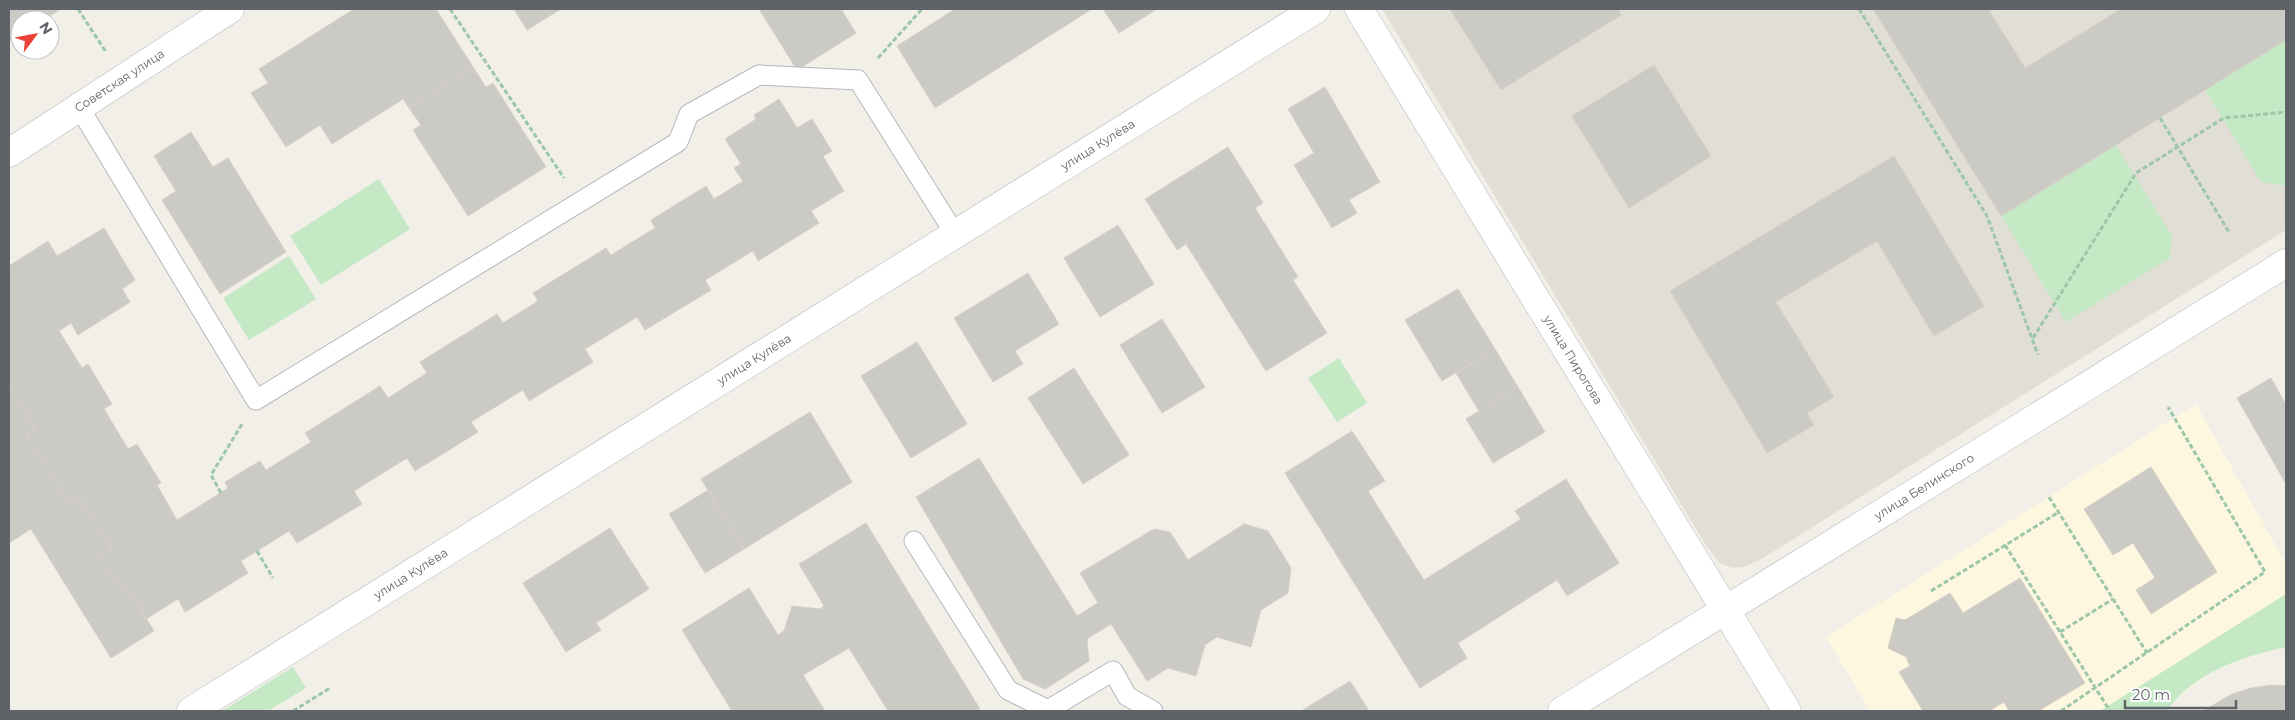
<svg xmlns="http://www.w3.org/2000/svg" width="2295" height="720" font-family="Montserrat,sans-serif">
	<rect width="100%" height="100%" fill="#f1efe8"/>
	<path fill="#fef7e0" d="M2196,404L2286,564V647L2262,652L2216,670L2192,685L2172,704L2167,711H1870L1826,637Z"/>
	<path fill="#e1ded6" d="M1382,9H2286V230L1760,560L1743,567L1732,568L1720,563L1707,547Z"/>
	<path fill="#c5e8c5" d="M2286,40V186L2261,182L2205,90Z
		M2116,145L2172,236L2170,258L2066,322L2001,216Z
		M379,179L410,229L321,285L290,236Z
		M289,256L316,299L249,340L223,298Z
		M1339,358L1367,403L1337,422L1308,378Z
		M2286,594V647C2244,656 2192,673 2167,711H2100Z
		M293,667L306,688L268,711H222Z"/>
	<path fill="#cccac5" stroke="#d6d1c6" d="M9,9H61L43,20H20V34L9,41Z
		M354,9H436L473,67L409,108L403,99L332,144L320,125L286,147L251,93L268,83L259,69Z
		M514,9H561L527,30Z
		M759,9H841L856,33L797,70Z
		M955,9H1092L935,108L897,46Z
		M1103,9H1157L1119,33Z
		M1450,9H1618L1621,15L1501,90Z
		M1873,9H1988L2025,68L2121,9H2286V40L2001,216Z
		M1654,65L1711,156L1629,208L1572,116Z
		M473,67L486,87L493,83L546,167L468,216L413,130L421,125L409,108Z
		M1325,87L1380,182L1349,200L1357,213L1332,228L1294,165L1314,153L1288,109Z
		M779,99L797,128L812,119L832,151L823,156L844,191L811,211L819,223L758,261L753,251L705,280L711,290L645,330L637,317L585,349L593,362L529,401L523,390L471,422L478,432L415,471L407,458L354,491L362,504L297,543L289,531L241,561L248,573L185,612L178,599L146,619L126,585L120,589L100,557L112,550L79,497L69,503L27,435L36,429L9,385V266L48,241L57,256L104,228L135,280L122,289L130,302L78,335L71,323L59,331L82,368L88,364L112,404L104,409L128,449L137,444L161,483L157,485L177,520L228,488L225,482L260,461L266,470L311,442L305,433L380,386L388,398L427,373L420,362L497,314L503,323L538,301L533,293L606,248L611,255L655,228L651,220L706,186L714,199L743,181L734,168L741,164L725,139L756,119L754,115Z
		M191,132L213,167L228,158L286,252L220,294L162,200L176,191L154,156Z
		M1228,147L1263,203L1255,208L1298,277L1293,280L1327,333L1266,371L1186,244L1177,250L1145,199Z
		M1894,156L1984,306L1934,336L1877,241L1776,302L1834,397L1807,413L1814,425L1767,453L1670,291Z
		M1118,225L1154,284L1100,317L1064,258Z
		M1028,273L1059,324L1015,351L1023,364L993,382L954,318Z
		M1458,289L1495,349L1442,381L1405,320Z
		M1162,319L1205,387L1162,413L1120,345Z
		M917,342L967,424L911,458L861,376Z
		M1495,349L1518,387L1479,411L1456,373Z
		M1074,368L1129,455L1083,484L1028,398Z
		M2271,378L2286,405V484L2237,398Z
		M9,385L36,429L27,435L69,503L79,497L112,550L100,557L120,589L126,585L154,631L111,658L31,529L9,543Z
		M1518,387L1545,432L1493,463L1466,419Z
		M810,412L852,482L744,549L701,479Z
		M1352,431L1385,481L1368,491L1424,580L1521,519L1515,511L1566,479L1619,563L1567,596L1557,580L1458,643L1467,658L1420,688L1285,473Z
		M979,458L1077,616L1098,603L1080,573L1154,529L1170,532L1188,560L1244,524L1268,531L1291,568L1288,593L1261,610L1251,647L1217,637L1205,645L1196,676L1168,668L1147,681L1111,624L1087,639L1089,661L1045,689L1023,679L916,497Z
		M2151,467L2217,572L2151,614L2136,590L2155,578L2133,543L2113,555L2084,509Z
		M708,490L744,549L705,573L669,514Z
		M866,523L980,709L977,711H888L849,648L803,675L825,711H732L682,630L749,588L778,635L784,631L792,606L820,609L824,606L799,564Z
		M610,528L649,589L596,623L601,630L566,652L523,583Z
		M2020,578L2085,683L2038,711H2009L2004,702L1989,711H1923L1899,672L1910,666L1906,657L1888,648L1896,618L1905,620L1950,593L1963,613Z
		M1350,681L1369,711H1301Z
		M2272,685L2286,686V711H2203L2232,694L2251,688Z"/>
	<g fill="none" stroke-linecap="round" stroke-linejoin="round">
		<g stroke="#b5b8bc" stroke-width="21">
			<path id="service" d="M79,107L256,400L678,142L689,114L759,75L858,80L955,234
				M914,541L1008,690L1048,710L1113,671L1127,696L1153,711"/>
		</g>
		<g stroke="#b5b8bc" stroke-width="29">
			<g id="minor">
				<path id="s1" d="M1359,9L1787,711"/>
				<path id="s2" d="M191,711L1316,9"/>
			</g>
		</g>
		<g stroke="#b5b8bc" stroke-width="29">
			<g id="tertiary">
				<path id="s3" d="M9,153L230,9"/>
				<path id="s4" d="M1562,711L2286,263"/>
			</g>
		</g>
		<path stroke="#9cc7a9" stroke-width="3" stroke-dasharray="5 2.5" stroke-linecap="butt" d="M78,9L106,52
			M450,9L564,178
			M1859,9L1987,216L2038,355
			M878,58L922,9
			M2160,118L2229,232
			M2033,338L2136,173L2224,118L2286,112
			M221,493L211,475L242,424
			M2049,497L2147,653
			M2005,545L2110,711
			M257,551L273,578
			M1931,591L2059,512
			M2060,632L2113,599
			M293,711L330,688
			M2061,711L2265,572L2168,407"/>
		<use href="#service" stroke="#fff" stroke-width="19"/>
		<use href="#minor" stroke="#fff" stroke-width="28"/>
		<use href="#tertiary" stroke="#fff" stroke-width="28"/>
	</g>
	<g text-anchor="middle" stroke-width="4.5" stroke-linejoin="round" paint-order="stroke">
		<g font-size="12" fill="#5f6368" stroke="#fff">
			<text dy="4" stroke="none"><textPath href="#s3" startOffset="132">Советская улица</textPath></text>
			<text dy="4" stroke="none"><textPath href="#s2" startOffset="1069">улица Кулёва</textPath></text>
			<text dy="4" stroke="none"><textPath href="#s2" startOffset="664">улица Кулёва</textPath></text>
			<text dy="4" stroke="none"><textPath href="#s1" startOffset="411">улица Пирогова</textPath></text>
			<text dy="4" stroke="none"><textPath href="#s4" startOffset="426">улица Белинского</textPath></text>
			<text dy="4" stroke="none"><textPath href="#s2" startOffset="259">улица Кулёва</textPath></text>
		</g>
	</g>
	<rect width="2295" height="720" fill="none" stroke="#5f6368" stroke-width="20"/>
	<g transform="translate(35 35) rotate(58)"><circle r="24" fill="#ffffff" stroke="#bfc1c3"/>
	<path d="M0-4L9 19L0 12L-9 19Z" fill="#ea4335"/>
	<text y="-8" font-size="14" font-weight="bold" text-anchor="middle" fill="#5f6368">N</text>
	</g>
	<path d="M2125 700v8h111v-8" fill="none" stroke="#5f6368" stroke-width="2.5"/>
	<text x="2132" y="700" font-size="15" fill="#5f6368" stroke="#ffffff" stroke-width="4" paint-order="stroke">20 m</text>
</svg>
